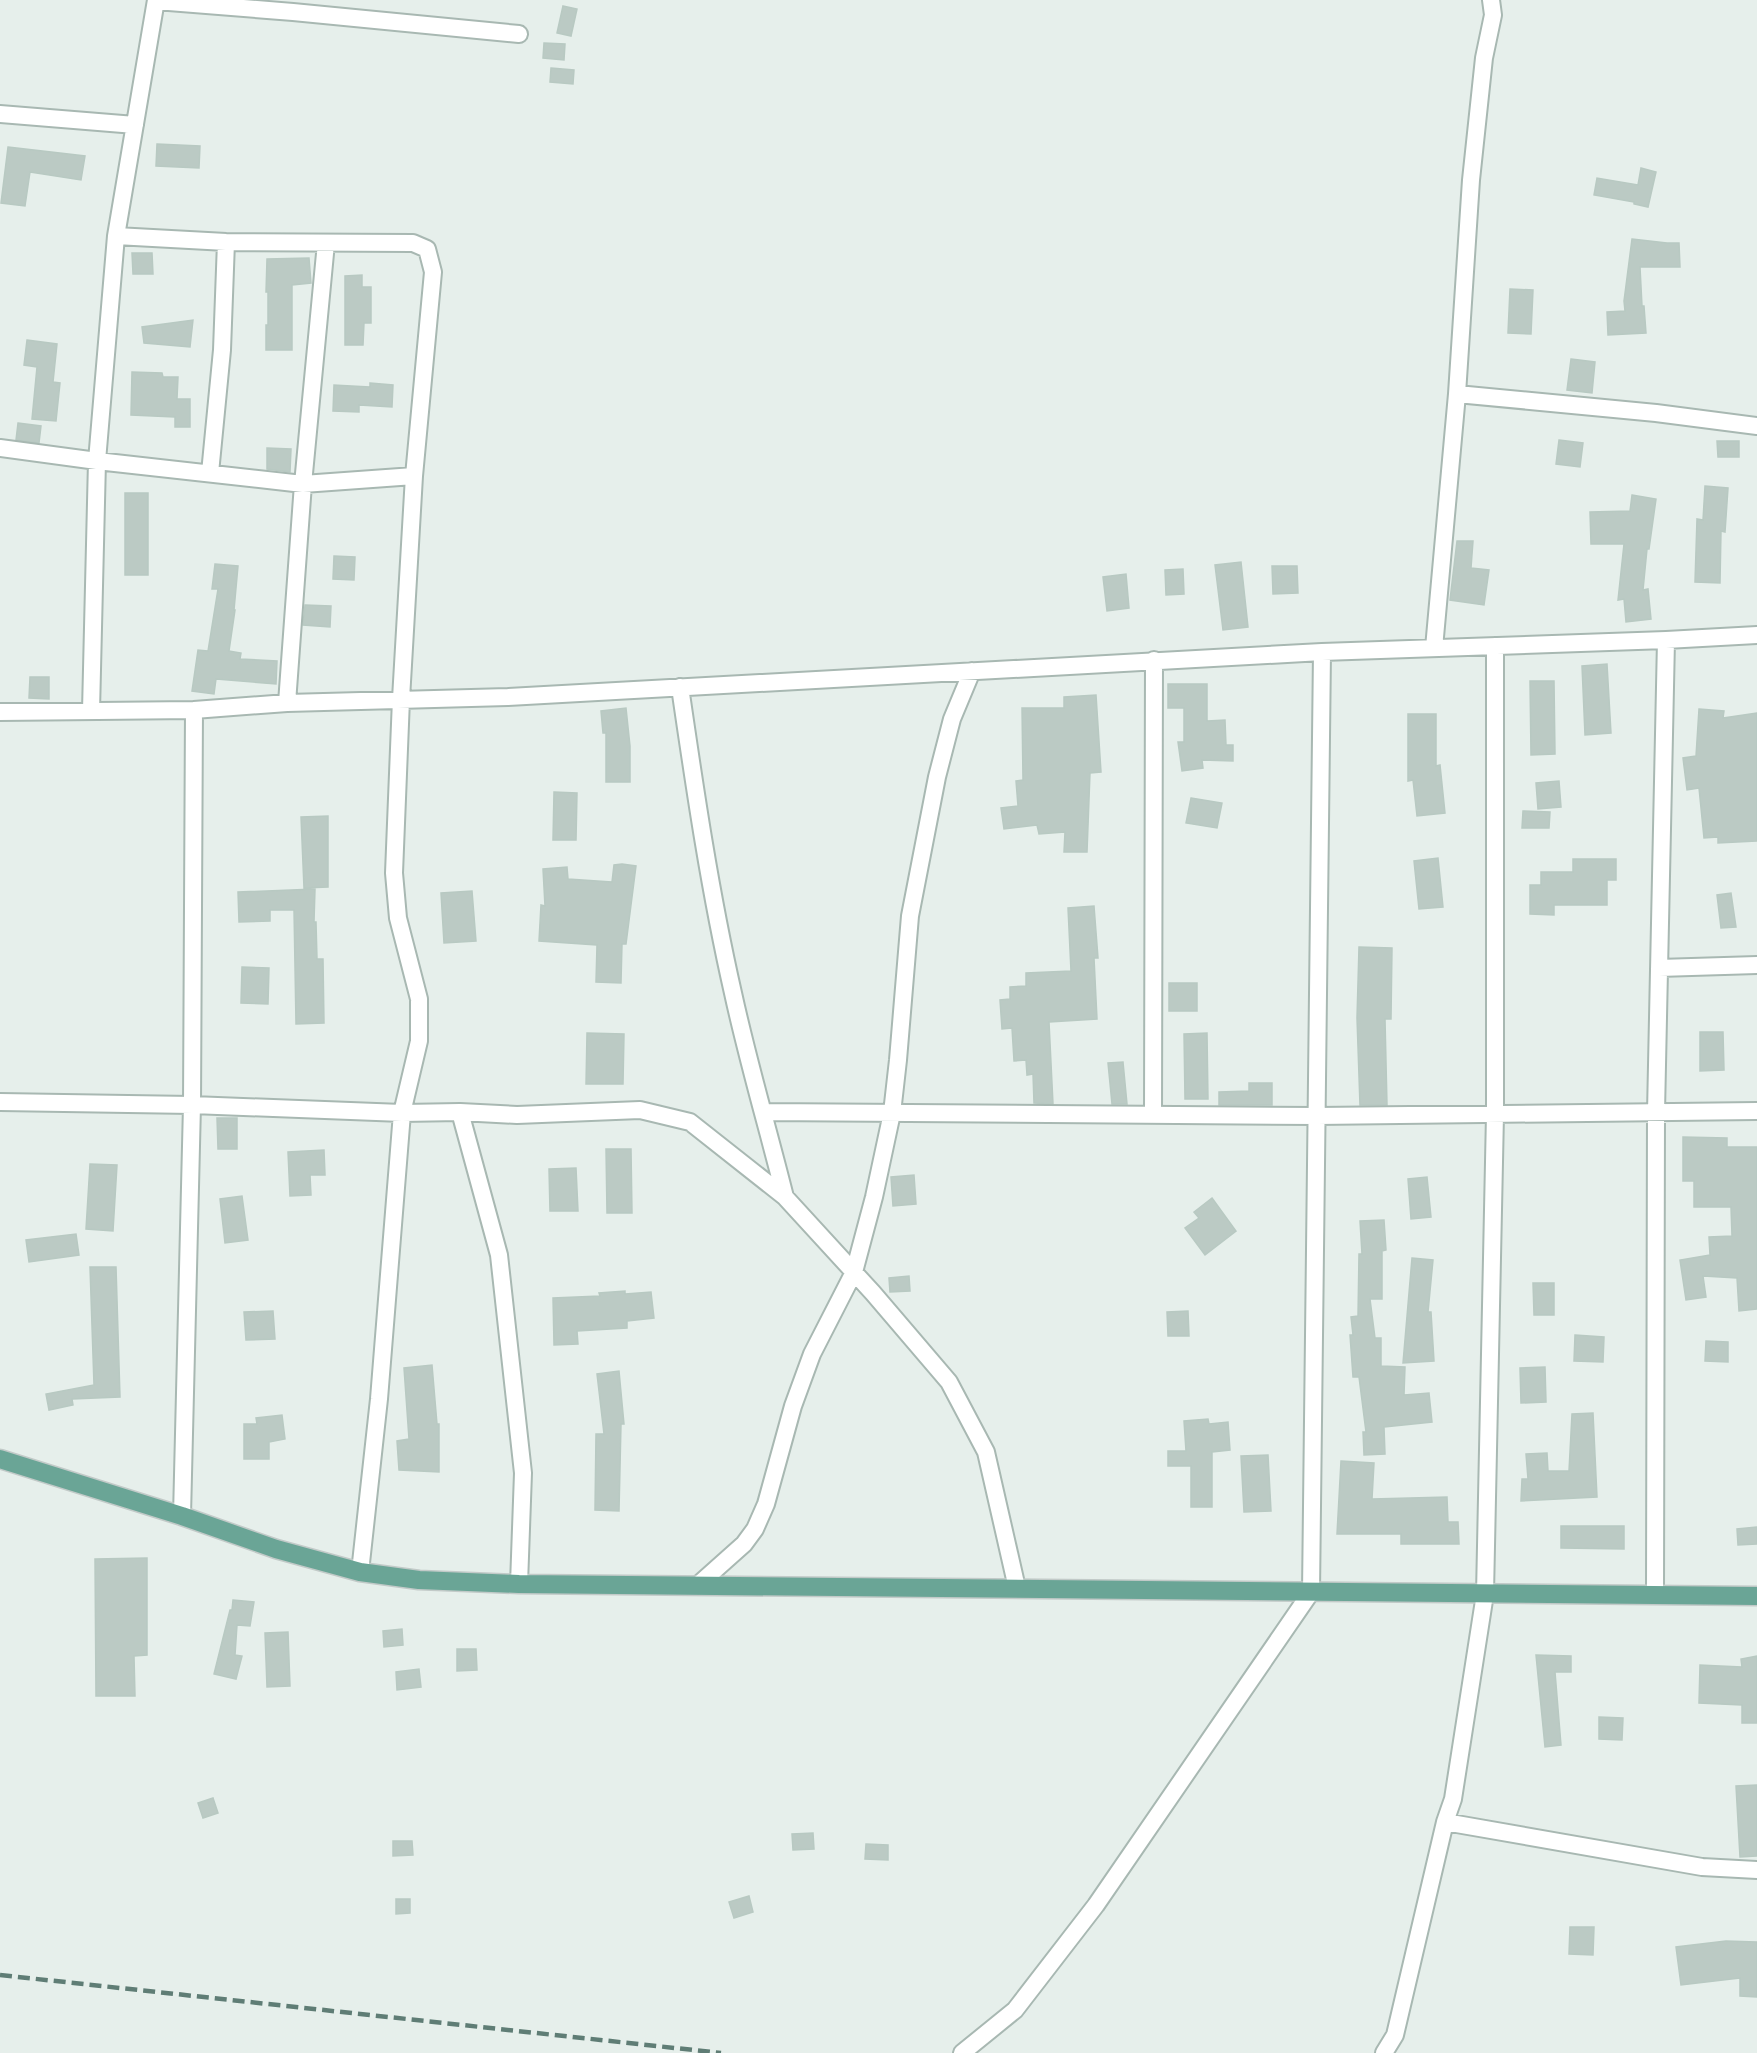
<svg xmlns="http://www.w3.org/2000/svg" width="1757" height="2053" font-family="Karla,sans-serif">
	<rect width="100%" height="100%" fill="#e6efeb"/>
	<path fill="#bbcac4" stroke="#b8c9c2" stroke-width="1.5" d="M563,6L577,9L571,36L557,33Z
		M544,43L565,44L564,60L543,58Z
		M551,68L574,70L573,84L550,82Z
		M157,144L200,146L199,168L156,166Z
		M8,147L85,156L81,180L30,172L25,206L1,203Z
		M1641,168L1656,172L1648,207L1634,204V202L1594,195L1597,178L1638,185Z
		M1632,239L1667,243H1679L1680,267H1640L1642,306H1644L1646,333L1608,335L1607,312L1625,311L1624,301Z
		M132,253H152L153,274H133Z
		M309,258L311,283L292,285V350H266V325H268V292H266L267,259Z
		M362,275V287H371V323H364L363,345H345V276Z
		M1510,289L1533,290L1531,334L1508,333Z
		M193,320L190,347L144,343L142,327Z
		M27,340L57,344L53,382L60,383L56,421L32,419L37,367L24,365Z
		M1571,359L1595,362L1592,393L1567,390Z
		M132,372L162,373L163,377H178L177,399H190V427H175V417L131,415Z
		M370,383L393,385L392,407L359,405V412L333,411L334,385L370,387Z
		M18,423L41,426L39,443L16,440Z
		M1559,440L1583,443L1580,467L1556,464Z
		M1717,441H1739V457H1718Z
		M267,448L291,449L290,472L267,469Z
		M1705,486L1728,488L1725,532L1721,531L1720,583L1695,582L1697,519L1703,520Z
		M125,493H148V575H125Z
		M1632,495L1656,499L1649,549H1647L1643,590L1648,589L1651,619L1626,622L1624,599L1618,600L1624,544H1591L1590,512L1630,511Z
		M1457,541H1473L1471,568L1489,570L1484,605L1450,600Z
		M334,556L355,557L354,580L333,579Z
		M1241,562L1248,627L1223,630L1215,565Z
		M215,564L238,566L234,610H235L229,651L241,653L240,659L277,661L276,684L216,679L214,694L192,691L198,650L208,651L218,589H212Z
		M1272,566H1297L1298,593L1273,594Z
		M1183,569L1184,594L1166,595L1165,570Z
		M1126,574L1129,608L1107,611L1103,577Z
		M305,605L331,606L330,627L303,625Z
		M1607,664L1611,733L1585,735L1582,666Z
		M30,677H49V699L29,698Z
		M1530,681H1554L1555,754L1531,755Z
		M1168,684H1207V721L1225,720L1226,745H1233V761L1202,760L1203,768L1182,771L1178,742H1184V708H1168Z
		M1096,695L1101,772L1090,773L1087,852H1064L1065,832L1039,834L1037,825L1004,829L1001,808L1018,806L1016,781L1023,780L1022,708H1064V697Z
		M626,708L630,746V782H606V733H603L601,711Z
		M1699,709L1724,711L1723,718L1757,713V841L1718,843V837L1704,838L1699,788L1687,790L1683,758L1696,756Z
		M1408,714H1436V766L1440,765L1445,813L1417,816L1413,780L1408,781Z
		M1559,781L1561,807L1538,809L1536,783Z
		M554,792L577,793L576,840H553Z
		M1191,798L1222,803L1217,828L1186,823Z
		M1523,811L1550,812L1549,828H1522Z
		M328,816V887L304,888L301,817Z
		M1438,858L1443,907L1419,909L1414,861Z
		M1573,859H1616V880H1607V905H1554V915L1530,914V885H1541V872H1573Z
		M622,864L636,866L626,944H622L621,983L596,982L597,945L539,941L541,905L545,906L543,869L567,867L568,879L612,882L614,865Z
		M315,889L314,922H316L317,959H323L324,1023L296,1024L294,910H270V921L239,922L238,892Z
		M472,891L476,941L444,943L441,893Z
		M1731,893L1736,927L1721,928L1717,895Z
		M1094,906L1098,958H1094L1097,1019L1049,1022L1053,1104L1034,1103L1033,1074L1027,1075L1026,1060L1014,1061L1012,1028L1002,1029L1000,1000L1010,999V987L1026,986V973L1071,971L1068,908Z
		M1359,947L1392,948L1391,1019H1385L1387,1105H1360L1357,1018Z
		M242,967L269,968L268,1004L241,1003Z
		M1169,983H1197V1011H1169Z
		M1700,1032H1723L1724,1070L1700,1071Z
		M587,1033L624,1034L623,1084H586Z
		M1207,1033L1208,1099H1185L1184,1034Z
		M1123,1062L1127,1104H1112L1108,1063Z
		M1249,1083H1272V1105H1219V1092L1249,1091Z
		M217,1118H237V1149H218Z
		M1683,1137L1727,1138V1147H1757V1309L1739,1311L1737,1278L1703,1276L1706,1297L1686,1300L1680,1260L1710,1255L1709,1237L1732,1236L1731,1207H1694V1181H1683Z
		M606,1149H631L632,1213H607Z
		M324,1150L325,1175H310L311,1195L290,1196L288,1152Z
		M90,1164L117,1165L113,1231L86,1229Z
		M576,1168L578,1211H550L549,1169Z
		M914,1175L916,1204L893,1206L891,1177Z
		M1427,1177L1431,1217L1411,1219L1408,1179Z
		M242,1196L248,1240L225,1243L220,1199Z
		M1212,1198L1236,1231L1205,1255L1185,1228L1199,1218L1194,1212Z
		M1384,1220L1386,1250L1382,1251V1299H1370L1375,1338H1381V1366L1405,1367L1404,1395L1429,1393L1432,1422L1384,1427L1385,1454L1364,1455L1363,1432H1366L1359,1377H1353L1350,1335H1353L1351,1317L1358,1316L1359,1254H1362L1360,1221Z
		M76,1234L79,1255L29,1262L26,1240Z
		M1412,1258L1433,1260L1428,1312H1431L1434,1361L1403,1363Z
		M90,1267H116L120,1397L72,1399L73,1405L49,1410L46,1394L94,1385Z
		M909,1276L910,1291L890,1292L889,1278Z
		M1533,1283H1554V1315H1534Z
		M625,1291V1294L651,1292L654,1318L627,1321V1328L577,1331L578,1344L554,1345L553,1298L600,1296L599,1293Z
		M273,1311L275,1339L246,1340L244,1312Z
		M1188,1311L1189,1336H1168L1167,1312Z
		M1575,1335L1604,1337L1603,1362L1574,1361Z
		M1706,1341L1728,1342V1362L1705,1361Z
		M432,1365L437,1424H439V1472L399,1470L397,1441L409,1439L404,1368Z
		M1545,1367L1546,1402L1521,1403L1520,1368Z
		M619,1371L624,1424H621L619,1511L595,1510L596,1434H604L597,1374Z
		M1593,1413L1597,1497L1521,1501L1522,1479H1528L1526,1454L1547,1453L1548,1471H1569L1572,1414Z
		M282,1415L285,1439L269,1442V1459H244V1424H257L256,1418Z
		M1208,1419L1209,1424L1228,1422L1230,1450L1212,1452V1507H1191V1466H1168V1451H1186L1184,1421Z
		M1268,1455L1271,1511L1244,1512L1241,1456Z
		M1341,1461L1374,1463L1372,1499L1447,1497L1448,1522H1458L1459,1544H1401V1534H1337Z
		M1561,1526H1624V1549L1561,1548Z
		M1757,1527V1544L1738,1545L1737,1529Z
		M147,1558V1655L134,1656L135,1696H96L95,1559Z
		M233,1600L254,1602L250,1626L237,1625L235,1655L242,1656L236,1679L214,1674L230,1610H232Z
		M402,1629L403,1645L384,1647L383,1631Z
		M288,1632L290,1686L267,1687L265,1633Z
		M457,1649H476L477,1670L457,1671Z
		M1536,1655L1571,1656V1672H1555L1561,1745L1545,1747Z
		M1757,1656V1723H1742V1705L1699,1703L1700,1665L1742,1667L1741,1659Z
		M419,1669L421,1687L397,1690L396,1672Z
		M1599,1717L1623,1718L1622,1740L1599,1739Z
		M1757,1785V1856L1740,1857L1736,1786Z
		M213,1798L218,1813L203,1818L198,1803Z
		M813,1833L814,1849L793,1850L792,1834Z
		M393,1841H412L413,1855L393,1856Z
		M866,1844L888,1845V1860L865,1859Z
		M749,1896L753,1912L734,1918L729,1902Z
		M396,1899H410V1913L396,1914Z
		M1570,1927H1594L1593,1955L1569,1954Z
		M1726,1941L1757,1942V1997L1740,1996V1978L1681,1985L1676,1947Z"/>
	<g fill="none" stroke-linecap="round" stroke-linejoin="round">
		<g stroke="#a8b8b2" stroke-width="20">
			<path id="minor" d="M156,1L293,12L519,34
				M0,114L135,125
				M116,236L226,242L413,243L427,249L433,272L414,476L401,699L394,873L398,918L419,999V1041L402,1113L379,1399L360,1572
				M1457,394L1656,413L1757,426
				M0,448L97,461L303,484L414,476
				M210,473L222,350L226,242
				M1434,648L1457,394L1471,180L1484,58L1493,15L1491,0
				M680,687C695,790 710,892 733,993C748,1062 768,1129 785,1197
				M287,703L303,484L326,243
				M194,710L287,703L508,697L1322,652L1666,640L1757,635
				M91,711L97,461L116,236L156,0
				M0,712L194,710L192,1105L182,1516
				M1659,968L1757,965
				M0,1102L192,1105L402,1113L460,1112L517,1115L640,1110L690,1122L785,1197L873,1293L949,1382L986,1452L1017,1588
				M460,1112L499,1255L523,1473L519,1584
				M763,1112L1317,1116L1757,1111
				M1153,1115L1154,660
				M698,1585L744,1544L755,1529L766,1504L793,1406L812,1354L854,1272L874,1197L892,1113L898,1060L910,916L937,777L952,719L972,671
				M1655,1595L1656,1112L1666,640
				M1445,1822L1702,1867L1757,1870
				M962,2053L1015,2010L1096,1905L1311,1592L1322,652
				M1384,2053L1395,2035L1445,1822L1453,1799L1485,1594L1495,1114V646"/>
		</g>
		<g stroke="#c2cac8" stroke-width="21">
			<path id="primary" d="M0,1459L182,1516L276,1549L360,1572L419,1580L519,1584L1757,1596"/>
		</g>
		<use href="#minor" stroke="#fff" stroke-width="16"/>
		<use href="#primary" stroke="#6aa596" stroke-width="18"/>
		<path stroke="#5f7d75" stroke-width="4.5" stroke-dasharray="12 6" stroke-linecap="butt" d="M0,1975L721,2053"/>
	</g>
</svg>
